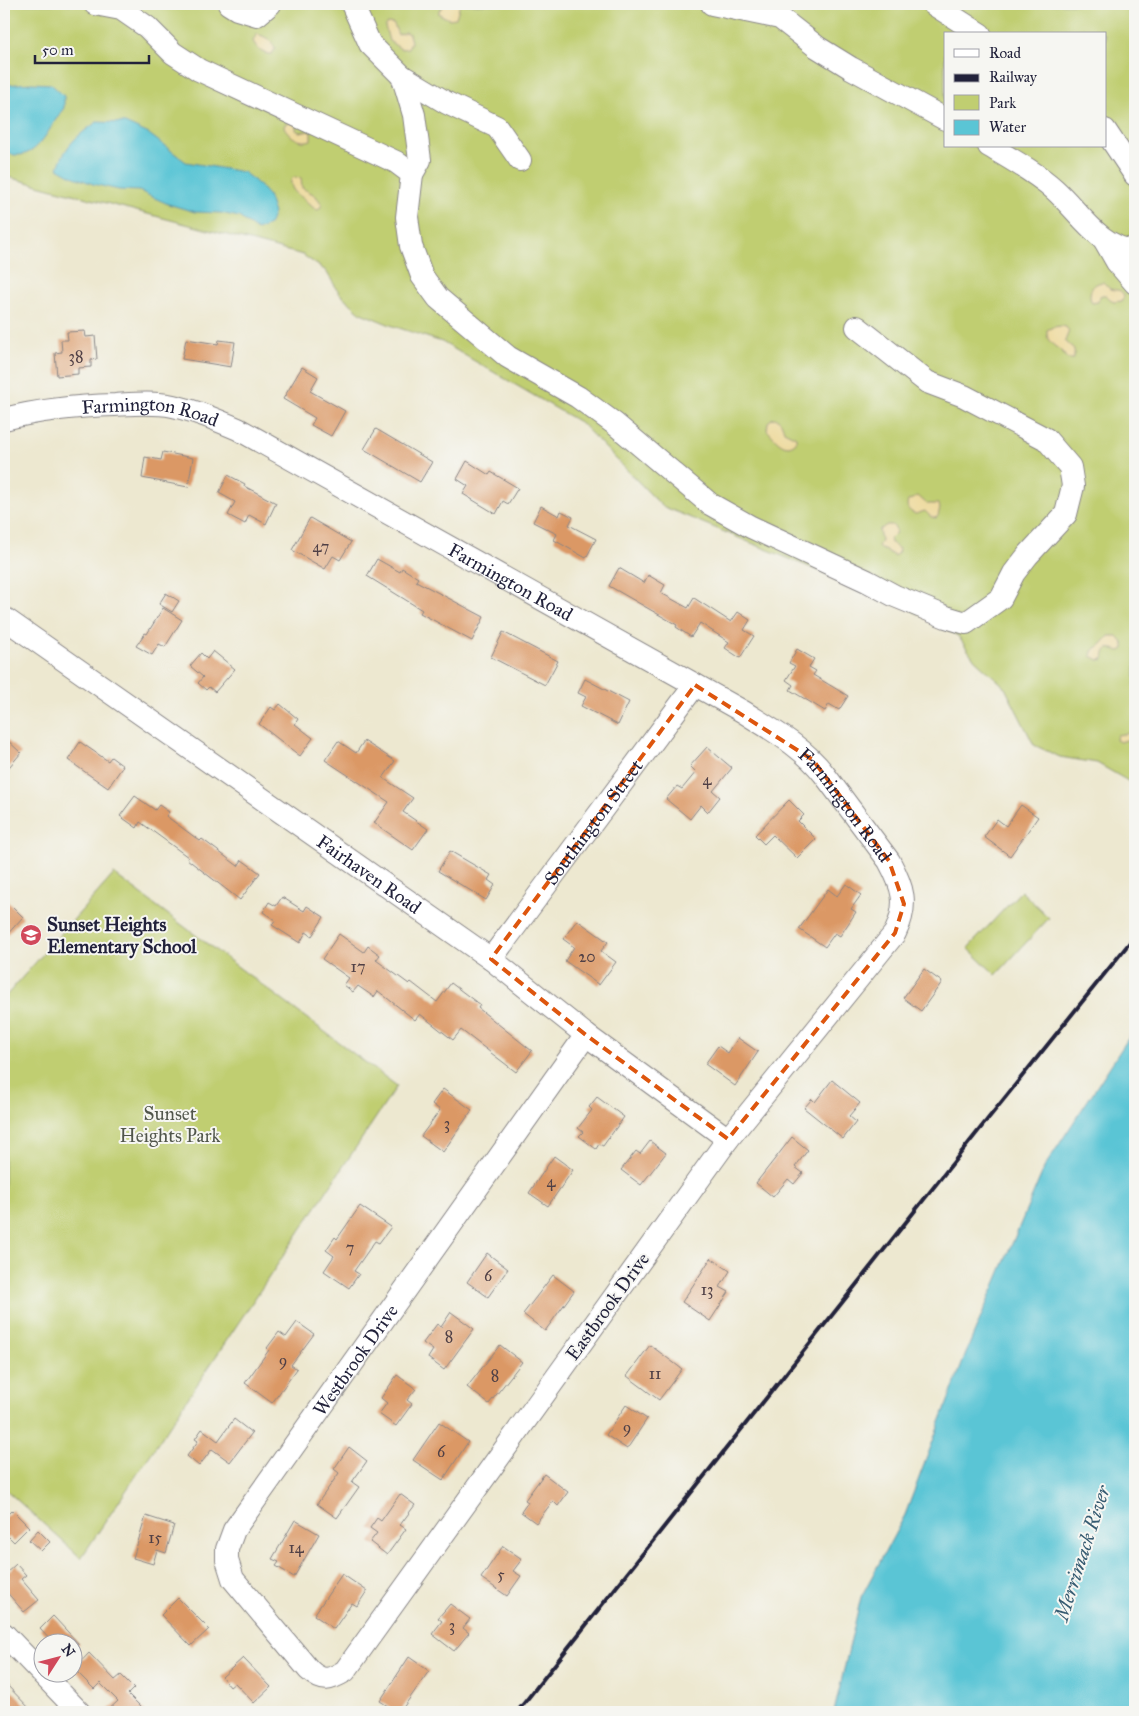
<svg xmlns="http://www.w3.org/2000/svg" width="1139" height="1716" font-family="'IM FELL Great Primer',serif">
	<rect width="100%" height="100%" fill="#f6f6f2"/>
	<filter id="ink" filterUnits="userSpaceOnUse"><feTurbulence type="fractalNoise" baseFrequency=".02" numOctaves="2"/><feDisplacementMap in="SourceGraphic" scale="10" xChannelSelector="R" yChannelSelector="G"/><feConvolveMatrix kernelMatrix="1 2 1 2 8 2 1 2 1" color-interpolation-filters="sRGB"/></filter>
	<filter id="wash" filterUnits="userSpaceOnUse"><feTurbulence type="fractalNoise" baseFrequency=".0096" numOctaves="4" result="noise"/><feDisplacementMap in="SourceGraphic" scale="20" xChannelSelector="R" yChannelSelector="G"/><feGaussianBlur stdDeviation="1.12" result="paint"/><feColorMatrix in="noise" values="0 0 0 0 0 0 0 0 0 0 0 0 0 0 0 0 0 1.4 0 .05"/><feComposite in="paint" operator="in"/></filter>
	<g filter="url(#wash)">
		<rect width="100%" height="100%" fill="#ede8d0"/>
		<path fill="#c0ce71" stroke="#717856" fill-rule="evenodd" d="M4,4H1135V789L1128,781L1097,763L1060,757L1034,745L1004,686L975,660L958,636L908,608L662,506L581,423L442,342L393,326L361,313L340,294L326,271L303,255L4,176ZM945,34H1105V146H945Z
			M114,874L397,1086L81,1558L4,1488V998Z
			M1021,891L1049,918L996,975L968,948Z"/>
		<path fill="#eeda9e" stroke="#887e6c" d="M446,4H460L456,18L449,19L439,14V10Z
			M388,23L394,24L398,35L405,32L409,34L411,42L408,48L401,49L389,41L385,26Z
			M257,34C266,37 272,40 275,49L272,54C263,55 257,49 253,41Z
			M290,122L296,126V130L299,132L307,131L311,132V140C300,144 290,137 284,127L285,124Z
			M294,177L301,178L302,188L315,195L322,204L320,208L317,210C311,207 309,203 304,199C297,194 290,190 291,180Z
			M1103,282L1110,289C1116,291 1121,288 1124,296L1122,301L1113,302L1106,295H1102L1100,296L1098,302L1092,303C1087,293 1092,283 1103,282Z
			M1061,326L1066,327L1069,331L1065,341L1074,349V359H1067C1065,356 1063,352 1060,350C1052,344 1046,341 1047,330L1053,327Z
			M773,418C781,418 782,425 784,431L796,437V442C785,453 775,438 767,430L768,422Z
			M918,496L927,504H938L940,508L938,516L936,518L931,517L925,511L916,514C910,512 905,508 908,501Z
			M887,525H892L896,529L895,534L890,539L891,543L899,549L898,553L894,556L887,551L880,549L878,547L881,540L879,530Z
			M1109,636H1117L1124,644V649L1120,651C1109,648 1106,645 1104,659L1099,660L1091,656L1092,651L1102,644Z
			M1135,732V742L1130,739L1120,742L1116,740L1117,735Z"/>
		<path fill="#5ac5d5" stroke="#3e7488" d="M32,83L51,84L64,96V108C47,129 37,166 4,152V85Z
			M97,122L125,123L149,134L186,162L243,172L255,181L268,195L274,213L269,225L257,230L239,217L221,213L195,212L168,204L139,191L119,190L93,184L72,176L58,168C65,145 78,135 97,122Z
			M1135,1028V1712H834L861,1597L905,1515L970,1343L1045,1166Z"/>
		<g id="blocks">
			<path fill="#db9865" d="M85,331L86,337L95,336L97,359L91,360V367L78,368V374L57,376L55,353L62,352L61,340H68L67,332Z
				M186,339L218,344L219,340L235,342L231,367L182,359Z
				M302,367L318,377L310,391L345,411L331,436L311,425L315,418L283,399Z
				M376,429L432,462L420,482L364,449Z
				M163,452L193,458L188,487L142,478L145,457L161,460Z
				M467,461L489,475L491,472L518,488L508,504L503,501L496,514L463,494L468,486L457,479Z
				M228,475L245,484L244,486L276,503L266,524L249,515L245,524L228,515L235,502L219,493Z
				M541,506L559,516L561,511L573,517L569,525L596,539L586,558L554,540L557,534L533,522Z
				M310,518L351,542L340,560L333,556L325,569L292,550Z
				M377,559L400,572L402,568L418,578L416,581L484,617L472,641L420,613L422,610L367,576Z
				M619,568L644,583L648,575L665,585L661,593L688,608L694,598L731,622L738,612L750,620L744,630L754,636L740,658L725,648L729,642L700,623L691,637L676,627L677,625L609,586Z
				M166,593L179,601L172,612L159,604Z
				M163,608L182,620L165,647L159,644L152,655L136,646L145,633L147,634Z
				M503,632L558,661L545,685L491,657Z
				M797,649L814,659L809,667L816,671L813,675L848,696L839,710L829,704L825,711L790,690L793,685L786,680L795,666L789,663Z
				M213,651L235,669L215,692L209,687L206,690L198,683L203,677L190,666L201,653L207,659Z
				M585,679L629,702L618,725L581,706L586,697L578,693Z
				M280,704L298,719L295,724L313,738L300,756L259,724L271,707L275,710Z
				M4,737L21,753L4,773Z
				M338,741L356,753L364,741L395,761L383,778L413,798L403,812L428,829L413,850L374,823L389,802L325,760Z
				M80,742L108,761L111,757L123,766L108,788L68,760Z
				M707,747L732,768L713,791L720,797L708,812L701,805L690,819L666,799L677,786L682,789L696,772L690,766Z
				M135,796L155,810L159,805L169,812L166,816L200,841L202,839L238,866L242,860L260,873L240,900L187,859L188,857L140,822L137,828L120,816Z
				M789,800L804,815L798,821L816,839L797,858L773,835L764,844L755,835Z
				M1021,805L1038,817L1010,856L984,837L997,819L1006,826Z
				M450,851L491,875L488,880L495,885L486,900L438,871Z
				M846,884L861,895L851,909L856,912L840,936L835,933L825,947L799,929L828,889L837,896Z
				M282,897L304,911L307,906L324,917L312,936L306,932L300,943L272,925L275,920L263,912L269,902L276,906Z
				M4,898L23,917L4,938Z
				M577,920L608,942L601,951L616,962L599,985L565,961L574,947L563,939Z
				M339,934L364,952L368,946L380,955L376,960L409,984L411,982L437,1002L451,983L480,1005L478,1008L532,1051L516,1072L461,1030L453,1040L420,1014L415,1020L378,991L374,997L358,986L353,992L344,985L349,978L322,959Z
				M924,969L942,982L921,1011L903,998Z
				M738,1038L758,1052L735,1086L705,1064L718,1046L728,1053Z
				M832,1080L860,1103L849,1116L856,1122L843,1139L804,1108L812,1099L815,1102Z
				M443,1089L472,1110L443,1152L421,1136L440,1110L432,1104Z
				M597,1097L624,1117L603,1146L599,1144L596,1149L579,1136L583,1132L578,1128L592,1110L589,1107Z
				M792,1137L808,1150L795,1167L803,1173L794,1184L788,1179L773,1197L756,1183Z
				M650,1141L666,1153L641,1185L621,1170L636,1151L640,1154Z
				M554,1156L573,1170L548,1206L529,1193Z
				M360,1206L391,1227L379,1243L375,1241L354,1271L359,1274L349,1288L324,1271L334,1256L326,1250L335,1237L337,1239Z
				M487,1253L508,1269L488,1297L467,1282Z
				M711,1258L730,1271L720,1287L729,1292L710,1321L682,1302Z
				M553,1275L574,1291L545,1331L523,1314Z
				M451,1312L474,1329L444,1370L428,1358L433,1350L423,1343L437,1324L441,1327Z
				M297,1322L314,1334L291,1365L297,1369L272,1403L245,1383L269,1350L267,1348L279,1332L286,1337Z
				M500,1345L522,1362L489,1404L467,1387Z
				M650,1345L682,1369L659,1400L627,1376Z
				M397,1375L416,1389L407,1400L412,1404L396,1426L379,1414L387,1403L381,1398Z
				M626,1405L647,1419L627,1449L606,1435Z
				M234,1419L252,1433L230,1462L212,1449L199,1466L187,1456L198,1441L195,1439L202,1429L218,1441Z
				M439,1422L468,1442L443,1480L413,1460Z
				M349,1447L367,1461L352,1482L359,1487L337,1518L317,1504L339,1473L334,1469Z
				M544,1474L568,1492L558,1506L553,1501L536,1523L521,1512L528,1502L525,1500Z
				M400,1494L415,1505L400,1525L406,1529L387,1555L370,1542L377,1533L370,1528L377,1518L381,1521Z
				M12,1510L29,1527L14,1542L9,1537L4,1542V1518Z
				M146,1516L174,1525L166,1553L157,1550L153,1564L133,1558Z
				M295,1520L319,1534L294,1577L276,1566L279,1562L272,1559Z
				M38,1530L50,1542L41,1551L29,1540Z
				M503,1546L522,1559L513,1571L521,1576L507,1596L481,1578Z
				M16,1564L26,1575L21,1579L39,1600L24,1612L4,1589V1575Z
				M342,1574L367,1591L357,1606L352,1603L334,1629L314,1615Z
				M178,1598L209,1629L191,1646L161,1615Z
				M450,1604L470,1619L463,1628L469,1633L454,1651L432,1634L442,1621L438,1618Z
				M53,1616L54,1617L79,1644H54L40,1629Z
				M89,1653L115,1680L121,1675L134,1688L128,1694L146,1712H106L118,1701L100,1683L94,1689L74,1669Z
				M409,1657L429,1671L400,1712H397L380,1701Z
				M243,1658L271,1687L254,1703L235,1683L230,1687L222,1677Z
				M4,1682L33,1712H4Z"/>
		</g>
	</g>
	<g filter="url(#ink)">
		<use href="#blocks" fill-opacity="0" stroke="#888586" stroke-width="1"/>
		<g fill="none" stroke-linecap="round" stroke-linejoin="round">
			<g stroke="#888586" stroke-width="24">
				<g id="minor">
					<path d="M95,4L121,9L147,27L173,53L199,70L396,162L412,174L407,217L411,246L422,276L438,298L508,357L578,397L615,424L710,504L751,527L867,581L895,596L946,617L966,623L1001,598L1014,573L1028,555L1066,514L1073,486L1070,467L1046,439L964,396L927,382L857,327"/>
					<path d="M229,4L237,9L257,15L270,4"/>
					<path d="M352,4L370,44L402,76L406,88L414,115L420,160L412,174"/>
					<path d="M712,4L780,18L817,47L851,68L945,119"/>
					<path d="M933,4L980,34"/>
					<path d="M402,76L447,103L497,127L520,160"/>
					<path d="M1105,130L1135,175"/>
					<path d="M989,146C1011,159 1035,172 1054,189C1079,211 1099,248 1135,251"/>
					<path d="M1105,241L1117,262L1135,283"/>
					<path id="s1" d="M4,419C40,410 77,406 115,405C133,404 154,402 173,406C196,411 217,420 238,429L742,711C772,730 802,746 824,774L889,861C903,887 909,904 895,933L728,1139L345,1671C330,1680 323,1683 309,1670L233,1579L227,1560V1549L234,1530L586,1035"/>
					<path id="s2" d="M4,618L491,959L586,1035L728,1139"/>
					<path id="s3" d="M491,959L695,685"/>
					<path d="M4,1634L79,1712"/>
				</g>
			</g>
			<use href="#minor" stroke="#fff" stroke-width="22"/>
			<path stroke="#22223b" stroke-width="4" d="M517,1712L987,1120L1135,936"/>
		</g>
	</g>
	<path fill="none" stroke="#de560e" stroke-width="4" stroke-dasharray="10 6" stroke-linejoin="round" d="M695,685L813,760L889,861L904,904L895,933L728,1139L586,1035L491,959Z"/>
	<defs>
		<g id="school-disc" transform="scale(1.125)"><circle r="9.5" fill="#d1495b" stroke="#f6f6f2"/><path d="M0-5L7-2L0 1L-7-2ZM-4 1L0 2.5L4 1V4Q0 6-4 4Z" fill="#fff"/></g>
	</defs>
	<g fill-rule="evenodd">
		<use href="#school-disc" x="31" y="935"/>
	</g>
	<g text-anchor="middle" stroke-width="4" stroke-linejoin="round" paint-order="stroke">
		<g font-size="16" fill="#504046">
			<text x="76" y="362">38</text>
			<text x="321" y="552">47</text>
			<text x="707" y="785">4</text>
			<text x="587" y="962">20</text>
			<text x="358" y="972">17</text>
			<text x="447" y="1129">3</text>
			<text x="551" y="1187">4</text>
			<text x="350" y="1253">7</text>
			<text x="488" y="1281">6</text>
			<text x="707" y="1295">13</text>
			<text x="449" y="1342">8</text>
			<text x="283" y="1366">9</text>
			<text x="655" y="1379">11</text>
			<text x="495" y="1381">8</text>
			<text x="627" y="1433">9</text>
			<text x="441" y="1457">6</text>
			<text x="155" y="1543">15</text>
			<text x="296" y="1553">14</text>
			<text x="501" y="1580">5</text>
			<text x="452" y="1631">3</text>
		</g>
		<g font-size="19" fill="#22223b" stroke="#f6f6f2">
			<text dy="7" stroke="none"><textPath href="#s1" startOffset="148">Farmington Road</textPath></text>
			<text dy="7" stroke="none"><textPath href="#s1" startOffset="552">Farmington Road</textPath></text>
			<text dy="7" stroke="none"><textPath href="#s1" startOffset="958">Farmington Road</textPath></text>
			<text dy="7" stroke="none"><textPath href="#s3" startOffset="171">Southington Street</textPath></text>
			<text dy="7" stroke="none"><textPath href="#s2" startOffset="446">Fairhaven Road</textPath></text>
			<text transform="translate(607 1306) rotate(-54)" y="7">Eastbrook Drive</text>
			<text dy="7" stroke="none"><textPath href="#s1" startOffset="2445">Westbrook Drive</textPath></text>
		</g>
		<g font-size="19" font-weight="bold" fill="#22223b" stroke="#f6f6f2" text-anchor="start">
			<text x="47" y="931">Sunset Heights<tspan x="47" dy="22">Elementary School</tspan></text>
		</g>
		<g font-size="19" fill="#51564b" stroke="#f6f6f2">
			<text x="170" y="1120">Sunset<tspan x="170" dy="22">Heights Park</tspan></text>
		</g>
		<g font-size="20" font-style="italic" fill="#365b71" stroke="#f6f6f2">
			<text transform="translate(1082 1553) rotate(-72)" y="7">Merrimack River</text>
		</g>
	</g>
	<rect width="1139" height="1716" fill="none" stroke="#f6f6f2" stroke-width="20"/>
	<rect x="944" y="32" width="162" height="115" fill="#f6f6f2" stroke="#a1a1a9"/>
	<rect x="954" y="49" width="25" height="8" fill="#ffffff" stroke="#a1a1a9"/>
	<text x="989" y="58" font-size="15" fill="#22223b">Road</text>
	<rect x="954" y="74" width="25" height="8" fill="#22223b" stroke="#a1a1a9"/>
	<text x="989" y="82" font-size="15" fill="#22223b">Railway</text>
	<rect x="954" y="95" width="25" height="15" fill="#c0ce71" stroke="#a1a1a9"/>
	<text x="989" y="108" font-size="15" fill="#22223b">Park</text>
	<rect x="954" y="120" width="25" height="15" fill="#5ac5d5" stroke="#a1a1a9"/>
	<text x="989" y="132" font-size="15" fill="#22223b">Water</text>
	<g transform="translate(58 1658) rotate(54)"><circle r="24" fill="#f6f6f2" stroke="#a1a1a9"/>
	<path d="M0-4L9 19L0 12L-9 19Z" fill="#d1495b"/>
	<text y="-8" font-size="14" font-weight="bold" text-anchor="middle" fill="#22223b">N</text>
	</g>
	<path d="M35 55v8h114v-8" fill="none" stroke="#22223b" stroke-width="2.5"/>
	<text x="42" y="55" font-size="15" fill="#22223b" stroke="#f6f6f2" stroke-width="4" paint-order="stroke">50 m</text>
</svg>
